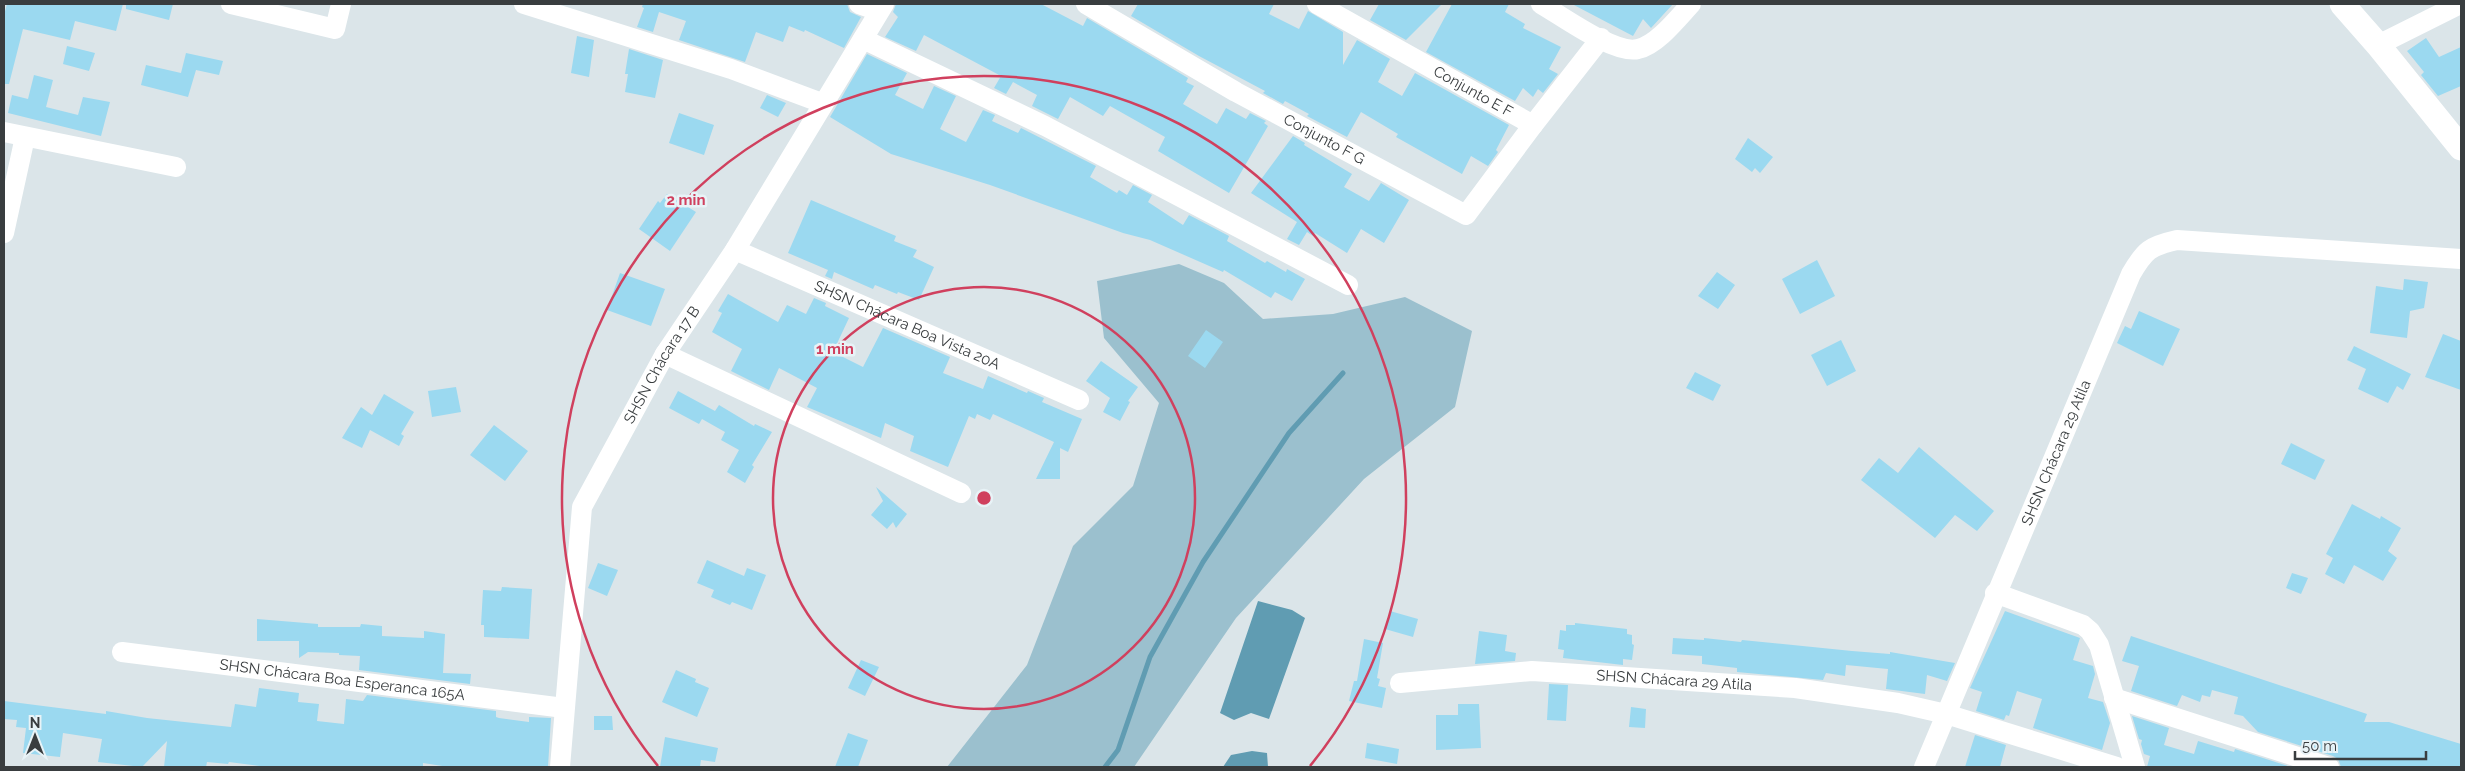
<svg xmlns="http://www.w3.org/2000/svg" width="2465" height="771" font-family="Raleway,sans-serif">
	<rect width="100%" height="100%" fill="#dbe5e9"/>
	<path fill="#9bc0ce" d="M1179,264L1224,283L1263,319L1333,314L1405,297L1472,331L1455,407L1364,479L1236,618L1134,767H947L1027,665L1073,546L1133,486L1159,403L1104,338L1097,281Z"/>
	<path fill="#609cb2" d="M1258,601L1292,610L1305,618L1269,719L1251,713L1234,720L1220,713Z
		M1252,751L1267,753L1268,767H1223L1231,755Z"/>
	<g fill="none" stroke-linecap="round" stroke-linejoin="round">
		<path stroke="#609cb2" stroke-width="5" d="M1105,767L1118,750L1150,657L1203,562L1289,433L1343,373"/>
	</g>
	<path fill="#9bd9f0" d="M7,4H123L116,31L75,21L70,40L23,29L9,84H4V15Z
		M126,4H173L169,20L126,9Z
		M643,4H847L850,12L861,17L844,48L805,30L804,32L789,26L783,42L756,32L745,62L679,40L686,21L659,12L653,32L637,27L644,8L642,7Z
		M896,4H1041L1083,26L1087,18L1188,78L1186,82L1194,86L1183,104L1217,124L1226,108L1246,119L1250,113L1266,121L1264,123L1268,126L1229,193L1158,151L1165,137L1110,106L1103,116L1070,97L1058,119L1032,106L1037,95L1013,82L1006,94L994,88L1001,76L924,35L916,51L885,37L898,17L893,12Z
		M1138,4H1274L1269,14L1299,29L1308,11L1343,32V65L1357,40L1390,59L1378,82L1402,96L1415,73L1509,125L1496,150L1498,152L1488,166L1471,156L1462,174L1396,137L1398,134L1361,112L1347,137L1307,116L1309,114L1285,101L1283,104L1263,93L1265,91L1199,56L1131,16Z
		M1379,4H1442L1406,40L1370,20Z
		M1452,4H1509L1505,12L1525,24L1523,28L1561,47L1549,69L1558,74L1543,93L1538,89L1533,97L1523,88L1515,101L1426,52Z
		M1572,4H1673L1651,28L1643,19L1633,36Z
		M577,36L594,40L589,77L571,73Z
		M2426,38L2439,57L2461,47V86L2438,96L2421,75L2424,72L2407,51Z
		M67,46L95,53L89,71L63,64Z
		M629,49L663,60L655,98L625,92L628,74H625Z
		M186,53L223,61L219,75L196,70L188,97L141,85L146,65L181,73Z
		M867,54L907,73L895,95L923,109L934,86L956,96L940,129L966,142L983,110L995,115L992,121L1018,133L1021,128L1096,166L1090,177L1117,193L1119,190L1127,195L1133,185L1152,195L1148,202L1183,225L1189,215L1229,236L1227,241L1265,263L1267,261L1286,272L1287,269L1305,279L1292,301L1275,292L1271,298L1224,270L1223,272L1150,240L1123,233L990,185L891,154L830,117Z
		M34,75L53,80L46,107L78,115L83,97L110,102L101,136L8,113L12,95L28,99Z
		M767,95L786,103L778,117L760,108Z
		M679,113L714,125L704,155L669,143Z
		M1293,136L1305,143L1304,145L1352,174L1344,187L1369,201L1381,183L1409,200L1384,243L1361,229L1347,253L1315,233L1313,236L1307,232L1299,245L1287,239L1297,222L1251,193Z
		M1748,138L1773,157L1760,173L1755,168L1752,172L1735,159Z
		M667,194L696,212L670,251L639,229L658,201L660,203Z
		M811,200L896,236L894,241L917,250L913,257L934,267L919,300L898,292L897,294L875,285L873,289L834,272L832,279L825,276L828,270L788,253Z
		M1817,260L1835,296L1800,314L1782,279Z
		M1717,272L1735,285L1718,309L1698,296Z
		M620,273L665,289L651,326L607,310Z
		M2404,279L2428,282L2424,308L2410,311L2407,338L2370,333L2376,286L2403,290Z
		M728,294L778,322L787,305L806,314L814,298L826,303L825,306L849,318L833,352L863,367L883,328L950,357L943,373L983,389L988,376L1027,393L1028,391L1044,398L1042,402L1082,419L1068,452L1060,448V479H1036L1054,442L993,414L990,420L977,414L975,419L969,416L948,467L910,451L914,436L885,423L881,438L807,407L817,388L779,368L769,390L731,371L742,349L712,332L722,313L718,311Z
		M2139,311L2180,329L2163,366L2117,343L2125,326L2131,329Z
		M1206,330L1223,342L1205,368L1188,356Z
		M2443,334L2461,341V390L2425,377Z
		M1841,340L1856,371L1827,386L1811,355Z
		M2354,346L2411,374L2403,390L2397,386L2388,403L2358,389L2366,369L2347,360Z
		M1101,361L1138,387L1128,401L1130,402L1120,421L1103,412L1110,398L1086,381Z
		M1695,372L1721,385L1713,401L1686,388Z
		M456,387L461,412L432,417L428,391Z
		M678,391L715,411L719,405L754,426L755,424L772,432L752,465L754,467L745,483L727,472L739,450L721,440L725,432L702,419L699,424L669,408Z
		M384,394L414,412L401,434L404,436L399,446L370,430L362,448L342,438L361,407L372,415Z
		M494,425L528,451L505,481L470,455Z
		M2291,443L2325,460L2315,480L2281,464Z
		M1919,447L1994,511L1977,531L1955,515L1935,538L1861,480L1879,458L1898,473Z
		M876,487L907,514L896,528L893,522L887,529L871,515L883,501Z
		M2352,504L2380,519L2381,516L2401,528L2388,551L2397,558L2383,581L2354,565L2344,584L2325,574L2333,558L2326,554Z
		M707,560L744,576L747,568L766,575L752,610L732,602L730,605L711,597L714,590L697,583Z
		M598,563L618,570L607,596L588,588Z
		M2292,573L2308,578L2301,594L2286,588Z
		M502,587L532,589L529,639L484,637V625H481L483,590L501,591Z
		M1390,611L1418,619L1413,637L1385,629Z
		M2005,611L2080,638L2073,660L2093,666L2095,674L2088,698L2103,702L2110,723L2102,750L2033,728L2042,699L2017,691L2009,716L2006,715L2004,720L1976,711L1982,692L1970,688Z
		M257,619L318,624V627H360L361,624L382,626V636L424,638V631L445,634L443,673L471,674L470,684L359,670L360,656L339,655V653L308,652L299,658V641H257Z
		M1575,623L1627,629V634L1632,635V644L1634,645L1632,660L1623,659V665L1563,658L1564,650L1558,649L1560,630L1566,631V625H1575Z
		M1479,631L1507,635L1505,651L1516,653L1515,661L1475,664Z
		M2131,636L2367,714L2364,722H2389L2461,744V767H2341L2338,759L2333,756L2258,732L2243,716L2234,714L2238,697L2212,690L2210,697L2202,695L2200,702L2182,695L2177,706L2131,691L2139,666L2122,661Z
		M1673,638L1704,640V638L1741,642L1742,640L1852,651L1890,654V652L1955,663L1947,681L1927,675L1925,694L1886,689L1888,669L1846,665L1845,676L1826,673L1823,680L1737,672V668L1702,664V656L1672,654Z
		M1364,639L1383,643L1377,678L1380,679L1378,686L1386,688L1382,708L1349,701L1354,681H1357Z
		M861,660L879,667L865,696L848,688Z
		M676,670L696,679L695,682L709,688L697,717L662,702Z
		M1549,684L1568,685L1566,721L1547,720Z
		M259,688L299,693L298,702L319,704L317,721L344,724L346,699L363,701L367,695L496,711V717L499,718L529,722V717L551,718L548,767H449L423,763V767H267L229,762L228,764L207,762L206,767H164L167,741L142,767L98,762L102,739L63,733L60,757L23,753L26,728L16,727L17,720L4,719V701L106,714V711L147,718L231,727L235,704L256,707Z
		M1458,704H1479L1481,748L1436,750V715H1458Z
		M1631,707L1646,709L1645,728L1629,727Z
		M594,716H612L613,730H594Z
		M2132,716L2169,728L2164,745L2194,754L2198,741L2234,752L2235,749L2291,767H2147L2150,756L2144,754L2141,744L2142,740L2139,739Z
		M848,733L868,740L858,767H835Z
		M1975,735L2006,745L2000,767H1965Z
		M665,737L718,748L715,762L701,760L700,767H660Z
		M1367,743L1399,749L1397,764L1365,758Z"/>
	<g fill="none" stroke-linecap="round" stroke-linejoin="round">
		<g stroke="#fff" stroke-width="20">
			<path d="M231,4L335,29L341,4"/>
			<path d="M524,4L731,69L822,103"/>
			<path d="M859,4L879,11"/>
			<path id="s1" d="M1086,4L1236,92L1466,215L1533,125"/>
			<path id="s2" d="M1317,4L1533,125L1601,38"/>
			<path d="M1541,4C1562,16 1615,55 1638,49C1657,45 1678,18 1691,4"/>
			<path d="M863,39L1045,126L1348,285"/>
			<path d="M2378,45L2460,4"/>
			<path d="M4,132L176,167"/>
			<path d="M4,233L25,137"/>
			<path id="s3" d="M735,250L1079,400"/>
			<path d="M665,354L961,493"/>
			<path d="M1995,593L2083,625L2090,631L2099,645L2135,767"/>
			<path id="s4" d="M122,652L564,708"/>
			<path id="s5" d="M1400,683L1532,671L1795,688L1898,703L1946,714L2117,767"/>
			<path d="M2114,698L2329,767"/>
			<path id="s6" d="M560,767L582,507L665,354L735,250L884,4"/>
			<path id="s7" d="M1924,767L2131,274C2145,250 2150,246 2177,240L2461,259"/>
		</g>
		<path stroke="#fff" stroke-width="25" d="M2342,4L2378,45L2461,148"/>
	</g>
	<g fill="none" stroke="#d0405e" stroke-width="2.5">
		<circle cx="984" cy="498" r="211"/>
		<path d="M658 766A422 422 0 1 1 1310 766"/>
	</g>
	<g text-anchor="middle" stroke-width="5" stroke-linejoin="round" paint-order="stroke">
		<g font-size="15" fill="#393d3f" stroke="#e8f3f7">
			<text dy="5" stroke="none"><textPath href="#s2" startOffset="179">Conjunto E F</textPath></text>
			<text dy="5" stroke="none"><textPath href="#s1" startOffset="274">Conjunto F G</textPath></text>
			<text dy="5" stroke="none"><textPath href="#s3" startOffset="188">SHSN Chácara Boa Vista 20A</textPath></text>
			<text dy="5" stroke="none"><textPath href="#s6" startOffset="424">SHSN Chácara 17 B</textPath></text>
			<text dy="5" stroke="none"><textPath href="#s7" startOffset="341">SHSN Chácara 29 Atila</textPath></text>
			<text dy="5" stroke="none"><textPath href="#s5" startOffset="275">SHSN Chácara 29 Atila</textPath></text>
			<text dy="5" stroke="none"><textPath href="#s4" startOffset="222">SHSN Chácara Boa Esperanca 165A</textPath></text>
		</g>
	</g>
	<circle cx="984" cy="498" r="8" fill="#d0405e" stroke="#e8f3f7" stroke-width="2.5"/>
	<g font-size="15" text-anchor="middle" font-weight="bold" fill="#d0405e" stroke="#e8f3f7" stroke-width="5" stroke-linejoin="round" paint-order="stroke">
		<text x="686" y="205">2 min</text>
		<text x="835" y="354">1 min</text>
	</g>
	<rect width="2465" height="771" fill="none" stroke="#393d3f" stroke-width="10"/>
	<g transform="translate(35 736)" stroke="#e8f3f7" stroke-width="4" paint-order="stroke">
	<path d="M0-4L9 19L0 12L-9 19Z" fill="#393d3f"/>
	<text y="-8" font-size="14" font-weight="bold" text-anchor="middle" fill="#393d3f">N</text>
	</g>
	<path d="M2295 751v8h131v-8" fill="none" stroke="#393d3f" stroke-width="2.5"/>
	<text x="2302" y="751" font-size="15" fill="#393d3f" stroke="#e8f3f7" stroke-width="4" paint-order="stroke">50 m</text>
</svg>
